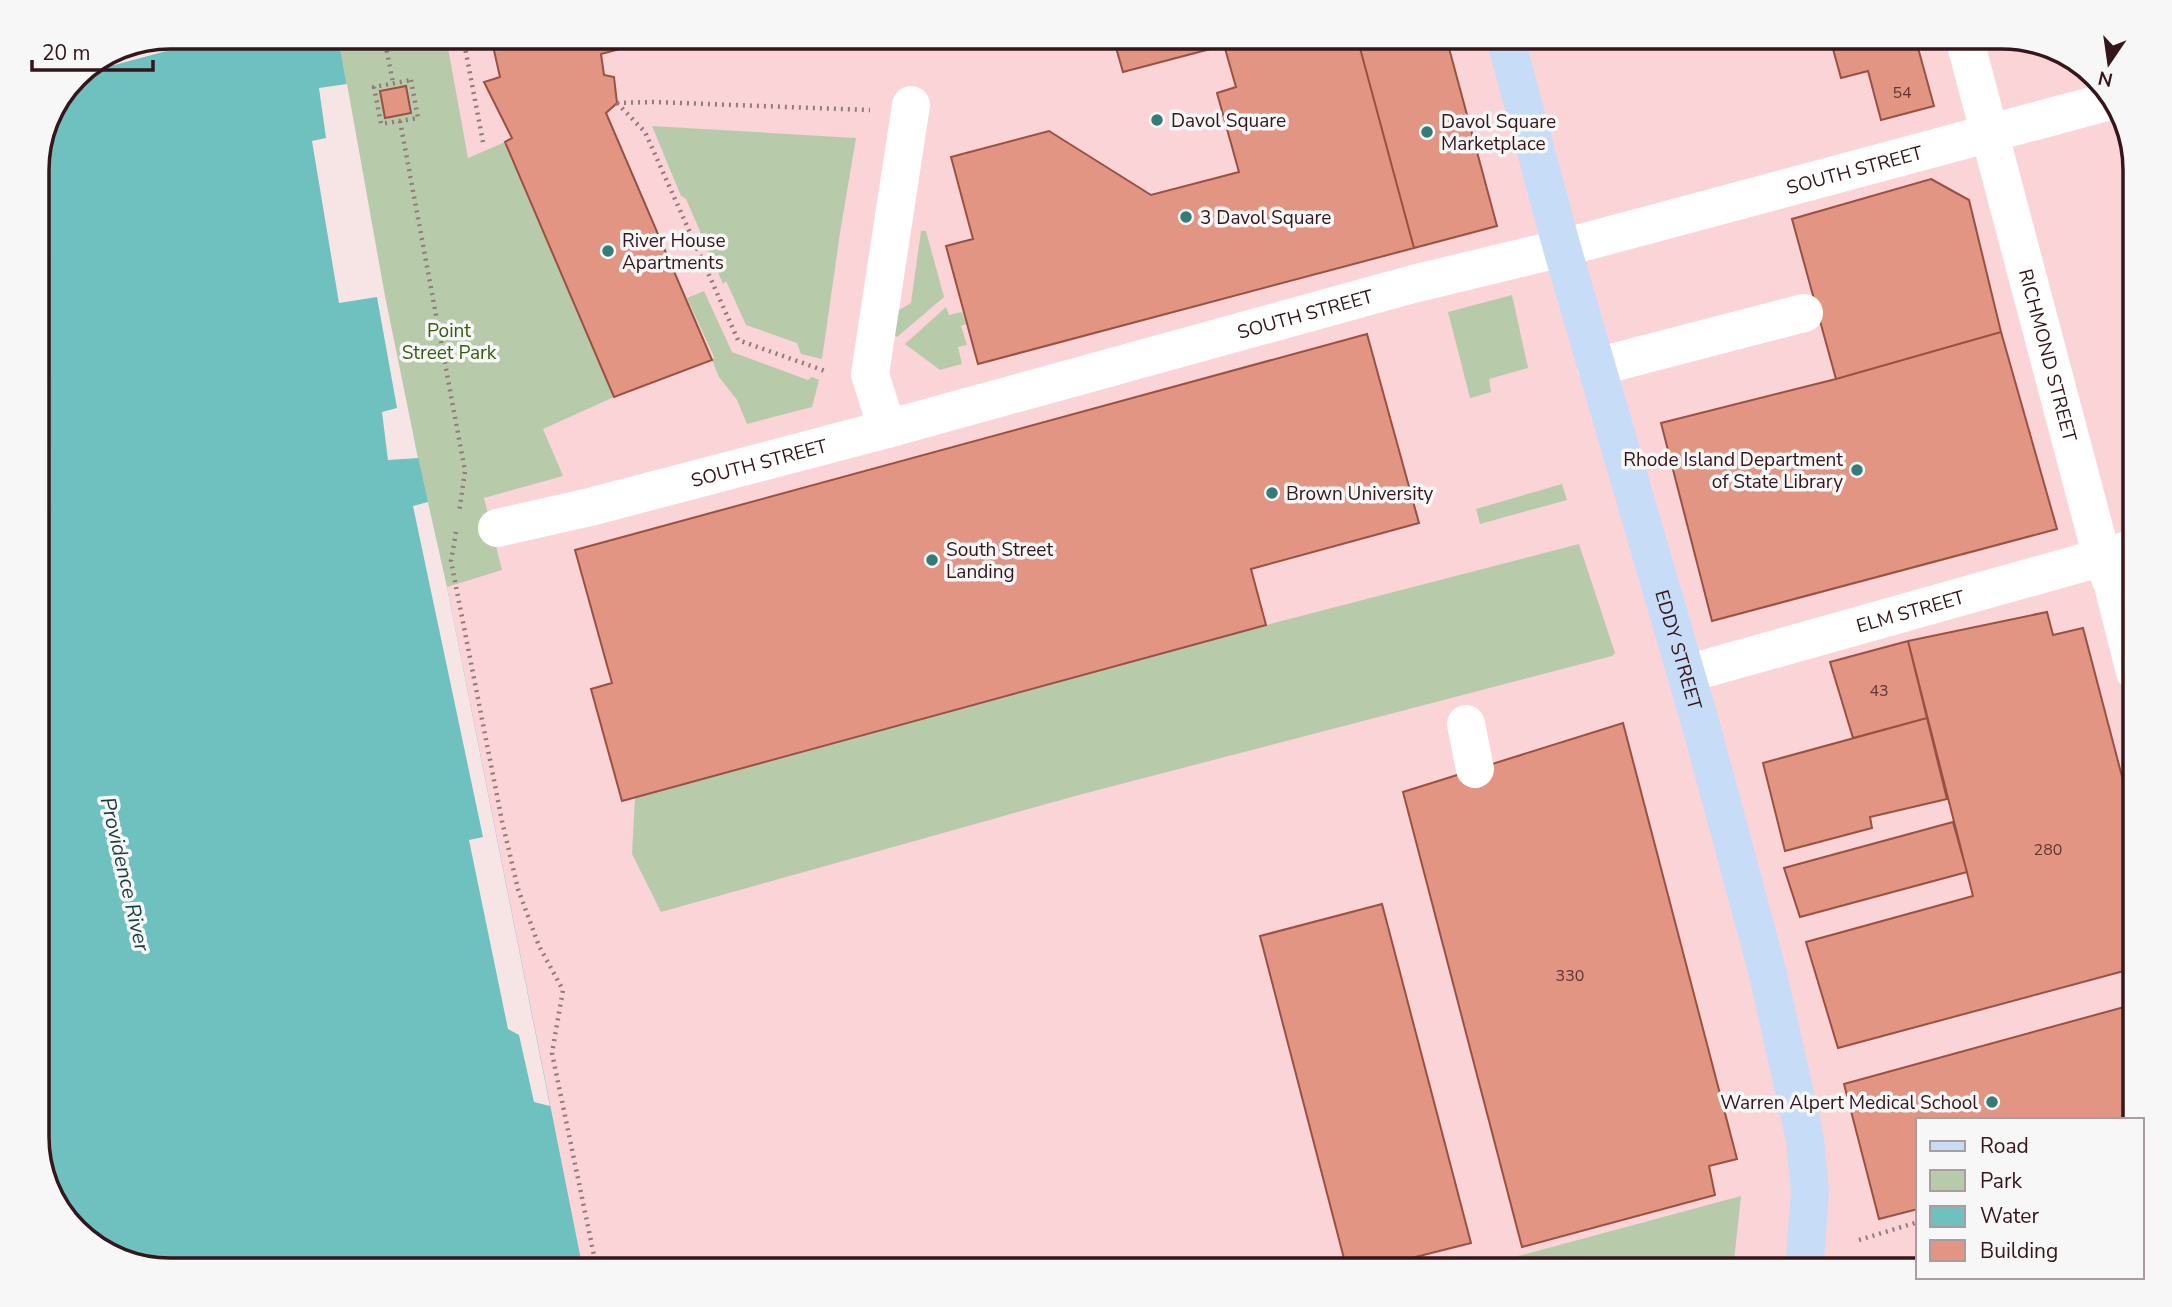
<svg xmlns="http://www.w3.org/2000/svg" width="2172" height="1307" font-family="'Nunito Sans',sans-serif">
	<rect width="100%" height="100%" fill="#f7e5e6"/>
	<path fill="#fad4d7" d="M236,37H2002L2069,55L2117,103L2135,162V1120H1918V1270H170L103,1252L55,1204L37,1145V162Z"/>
	<path fill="#b7cbaa" d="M338,37H446L468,158L505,142L614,397L543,429L563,476L484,498L502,570L447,587L395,352Z
		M652,126L856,138L840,233L822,359L801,354L797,343L746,325L726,281L723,284L686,199L681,196Z
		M921,231H926L944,297L897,337L894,335L896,312L911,303Z
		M704,291L732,352L808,380L812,377L819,380L812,407L747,424L737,400L719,377L712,360L714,357L687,298Z
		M1512,295L1528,368L1489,379L1491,392L1470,398L1448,312Z
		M946,307L949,315L962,312L966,324L961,326L967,345L958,347L962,364L940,370L905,344Z
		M1562,484L1567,500L1480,524L1476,509Z
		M1579,544L1615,653L1612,656L1075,796L661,912L632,854L635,797L1266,625Z
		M1741,1196L1733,1270H1522L1518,1256Z"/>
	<path fill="#6ec1bf" d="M170,37H338L395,352L447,587L583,1270H170L103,1252L55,1204L37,1145V162L76,75L119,47Z"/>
	<path fill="#f7e5e6" d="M170,37H219L77,75L119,47Z
		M347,84L385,296L418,458L388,460L382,412L397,408L377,297L339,303L312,141L326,138L319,88Z
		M428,502L447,587L550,1106L534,1102L519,1035L508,1029L469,840L483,837L413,506Z"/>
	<path fill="#e39584" stroke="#985142" stroke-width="2" d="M491,37H665L601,54L604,75L614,77L617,103L606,113L712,360L614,397L505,142L512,138L484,82L500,77Z
		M1113,37H1256L1123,72Z
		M1256,37H1357L1414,248L978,364L946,246L973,239L951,157L1049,131L1151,195L1239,172L1217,93L1236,87L1224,45Z
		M1357,37H1446L1497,226L1414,248Z
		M1558,37H1583L1560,43Z
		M1836,37H1915L1934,106L1881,120L1868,71L1841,78L1830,38Z
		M406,86L411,113L385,118L380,91Z
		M1931,179L1969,200L2001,332L1836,379L1792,219Z
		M2001,332L2057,529L1712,621L1661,423L1836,379Z
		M1367,334L1419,523L1251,569L1266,625L622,801L591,689L612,683L575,550Z
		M2047,612L2053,635L2083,628L2135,826V968L1838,1048L1806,942L1973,896L1908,641Z
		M1908,641L1927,718L1853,738L1830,662Z
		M1927,718L1947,799L1870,817L1872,828L1785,851L1763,763Z
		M1623,723L1737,1159L1709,1166L1715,1195L1522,1247L1403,792Z
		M1953,822L1967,872L1800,917L1784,868Z
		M1382,904L1471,1243L1364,1270H1347L1260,936Z
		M2135,1004V1120H1918V1209L1879,1219L1844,1084Z"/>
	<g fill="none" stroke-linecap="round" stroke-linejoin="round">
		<path stroke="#937a7d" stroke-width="4.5" stroke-dasharray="2 5" stroke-linecap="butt" d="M384,37L393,83
			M463,37L483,142
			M411,80L418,118L381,124L374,87Z
			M617,103L645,132L738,340L828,372
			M617,103L652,102L870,110
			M400,121L465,471L459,513
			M456,532L451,561L502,821L518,889L539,946L563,990L552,1053L597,1270
			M1859,1240L1918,1222"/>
		<g stroke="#fff" stroke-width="38">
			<path id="s1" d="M1964,37L2102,558L2113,585L2135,672"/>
			<path d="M1596,367L1804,313"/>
			<path d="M887,429L870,374L911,105"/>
			<path id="s2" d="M497,528L590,507L887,429L1413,284L1562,248L2114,100"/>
			<path id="s3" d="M1686,674L2135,548"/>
			<path d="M1466,724L1475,769"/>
		</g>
		<path stroke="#c7dcf6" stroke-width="38" id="s4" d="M1505,37L1562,248L1700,722L1767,970L1805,1139L1810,1193L1804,1270"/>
	</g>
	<g fill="#347c7a" stroke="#f7f7f7" stroke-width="2.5">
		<circle cx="1157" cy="120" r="7"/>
		<circle cx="1427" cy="132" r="7"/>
		<circle cx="1186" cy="217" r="7"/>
		<circle cx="608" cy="251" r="7"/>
		<circle cx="1857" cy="470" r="7"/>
		<circle cx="1272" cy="493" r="7"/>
		<circle cx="932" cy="560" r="7"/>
		<circle cx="1992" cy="1102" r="7"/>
	</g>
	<g text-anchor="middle" stroke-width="7" stroke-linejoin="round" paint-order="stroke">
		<g font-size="16" fill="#603634">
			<text x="1902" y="98">54</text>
			<text x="1879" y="696">43</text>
			<text x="2048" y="855">280</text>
			<text x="1570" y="981">330</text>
		</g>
		<g font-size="19" fill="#35161a" stroke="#f7f7f7" text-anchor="start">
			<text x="1171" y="127">Davol Square</text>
			<text x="1441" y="128">Davol Square<tspan x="1441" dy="22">Marketplace</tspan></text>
			<text x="1200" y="224">3 Davol Square</text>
			<text x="622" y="247">River House<tspan x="622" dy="22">Apartments</tspan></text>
			<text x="1843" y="466" text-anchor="end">Rhode Island Department<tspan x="1843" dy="22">of State Library</tspan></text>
			<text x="1286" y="500">Brown University</text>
			<text x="946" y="556">South Street<tspan x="946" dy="22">Landing</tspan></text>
			<text x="1978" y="1109" text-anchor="end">Warren Alpert Medical School</text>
		</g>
		<g font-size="19" fill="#35161a" stroke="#f7f7f7">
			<text dy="7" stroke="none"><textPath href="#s2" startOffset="1404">SOUTH STREET</textPath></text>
			<text dy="7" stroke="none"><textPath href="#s2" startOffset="836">SOUTH STREET</textPath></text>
			<text dy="7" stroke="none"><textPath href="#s1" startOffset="329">RICHMOND STREET</textPath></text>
			<text dy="7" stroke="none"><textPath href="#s2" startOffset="270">SOUTH STREET</textPath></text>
			<text dy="7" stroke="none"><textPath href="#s3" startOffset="233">ELM STREET</textPath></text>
			<text dy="7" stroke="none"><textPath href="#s4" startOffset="637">EDDY STREET</textPath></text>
		</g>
		<g font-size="19" fill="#365c0f" stroke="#f7f7f7">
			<text x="449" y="337">Point<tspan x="449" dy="22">Street Park</tspan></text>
		</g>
		<g font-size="21" font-style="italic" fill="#173f3e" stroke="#f7f7f7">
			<text transform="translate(125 874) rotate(77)" y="7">Providence River</text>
		</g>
	</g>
	<path d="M0 0H2172V1307H0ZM170 49H2002A121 121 0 0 1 2123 170V1137A121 121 0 0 1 2002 1258H170A121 121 0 0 1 49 1137V170A121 121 0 0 1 170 49Z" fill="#f7f7f7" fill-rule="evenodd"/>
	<path fill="none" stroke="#35161a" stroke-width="3.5" d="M170 49H2002A121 121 0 0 1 2123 170V1137A121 121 0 0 1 2002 1258H170A121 121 0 0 1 49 1137V170A121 121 0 0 1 170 49Z"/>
	<rect x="1916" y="1118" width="228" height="161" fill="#f7f7f7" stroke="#a99d9f" stroke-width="2"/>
	<rect x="1930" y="1141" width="35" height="10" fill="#c7dcf6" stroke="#a99d9f" stroke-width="2"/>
	<text x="1980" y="1153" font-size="21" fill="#35161a">Road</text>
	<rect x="1930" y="1170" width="35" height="21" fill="#b7cbaa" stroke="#a99d9f" stroke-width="2"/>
	<text x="1980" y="1188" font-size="21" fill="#35161a">Park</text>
	<rect x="1930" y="1206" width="35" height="21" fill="#6ec1bf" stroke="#a99d9f" stroke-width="2"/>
	<text x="1980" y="1223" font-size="21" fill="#35161a">Water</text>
	<rect x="1930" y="1240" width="35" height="21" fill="#e39584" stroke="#a99d9f" stroke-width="2"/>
	<text x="1980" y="1258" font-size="21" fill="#35161a">Building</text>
	<g transform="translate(2109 63) rotate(193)" stroke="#f7f7f7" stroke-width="5" paint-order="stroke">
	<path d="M0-5L12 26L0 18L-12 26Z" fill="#35161a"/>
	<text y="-10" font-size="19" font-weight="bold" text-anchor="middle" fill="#35161a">N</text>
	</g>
	<path d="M32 60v10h121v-10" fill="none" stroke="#35161a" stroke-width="3.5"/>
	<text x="42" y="60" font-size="21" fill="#35161a" stroke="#f7f7f7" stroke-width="5" paint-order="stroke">20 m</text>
</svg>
